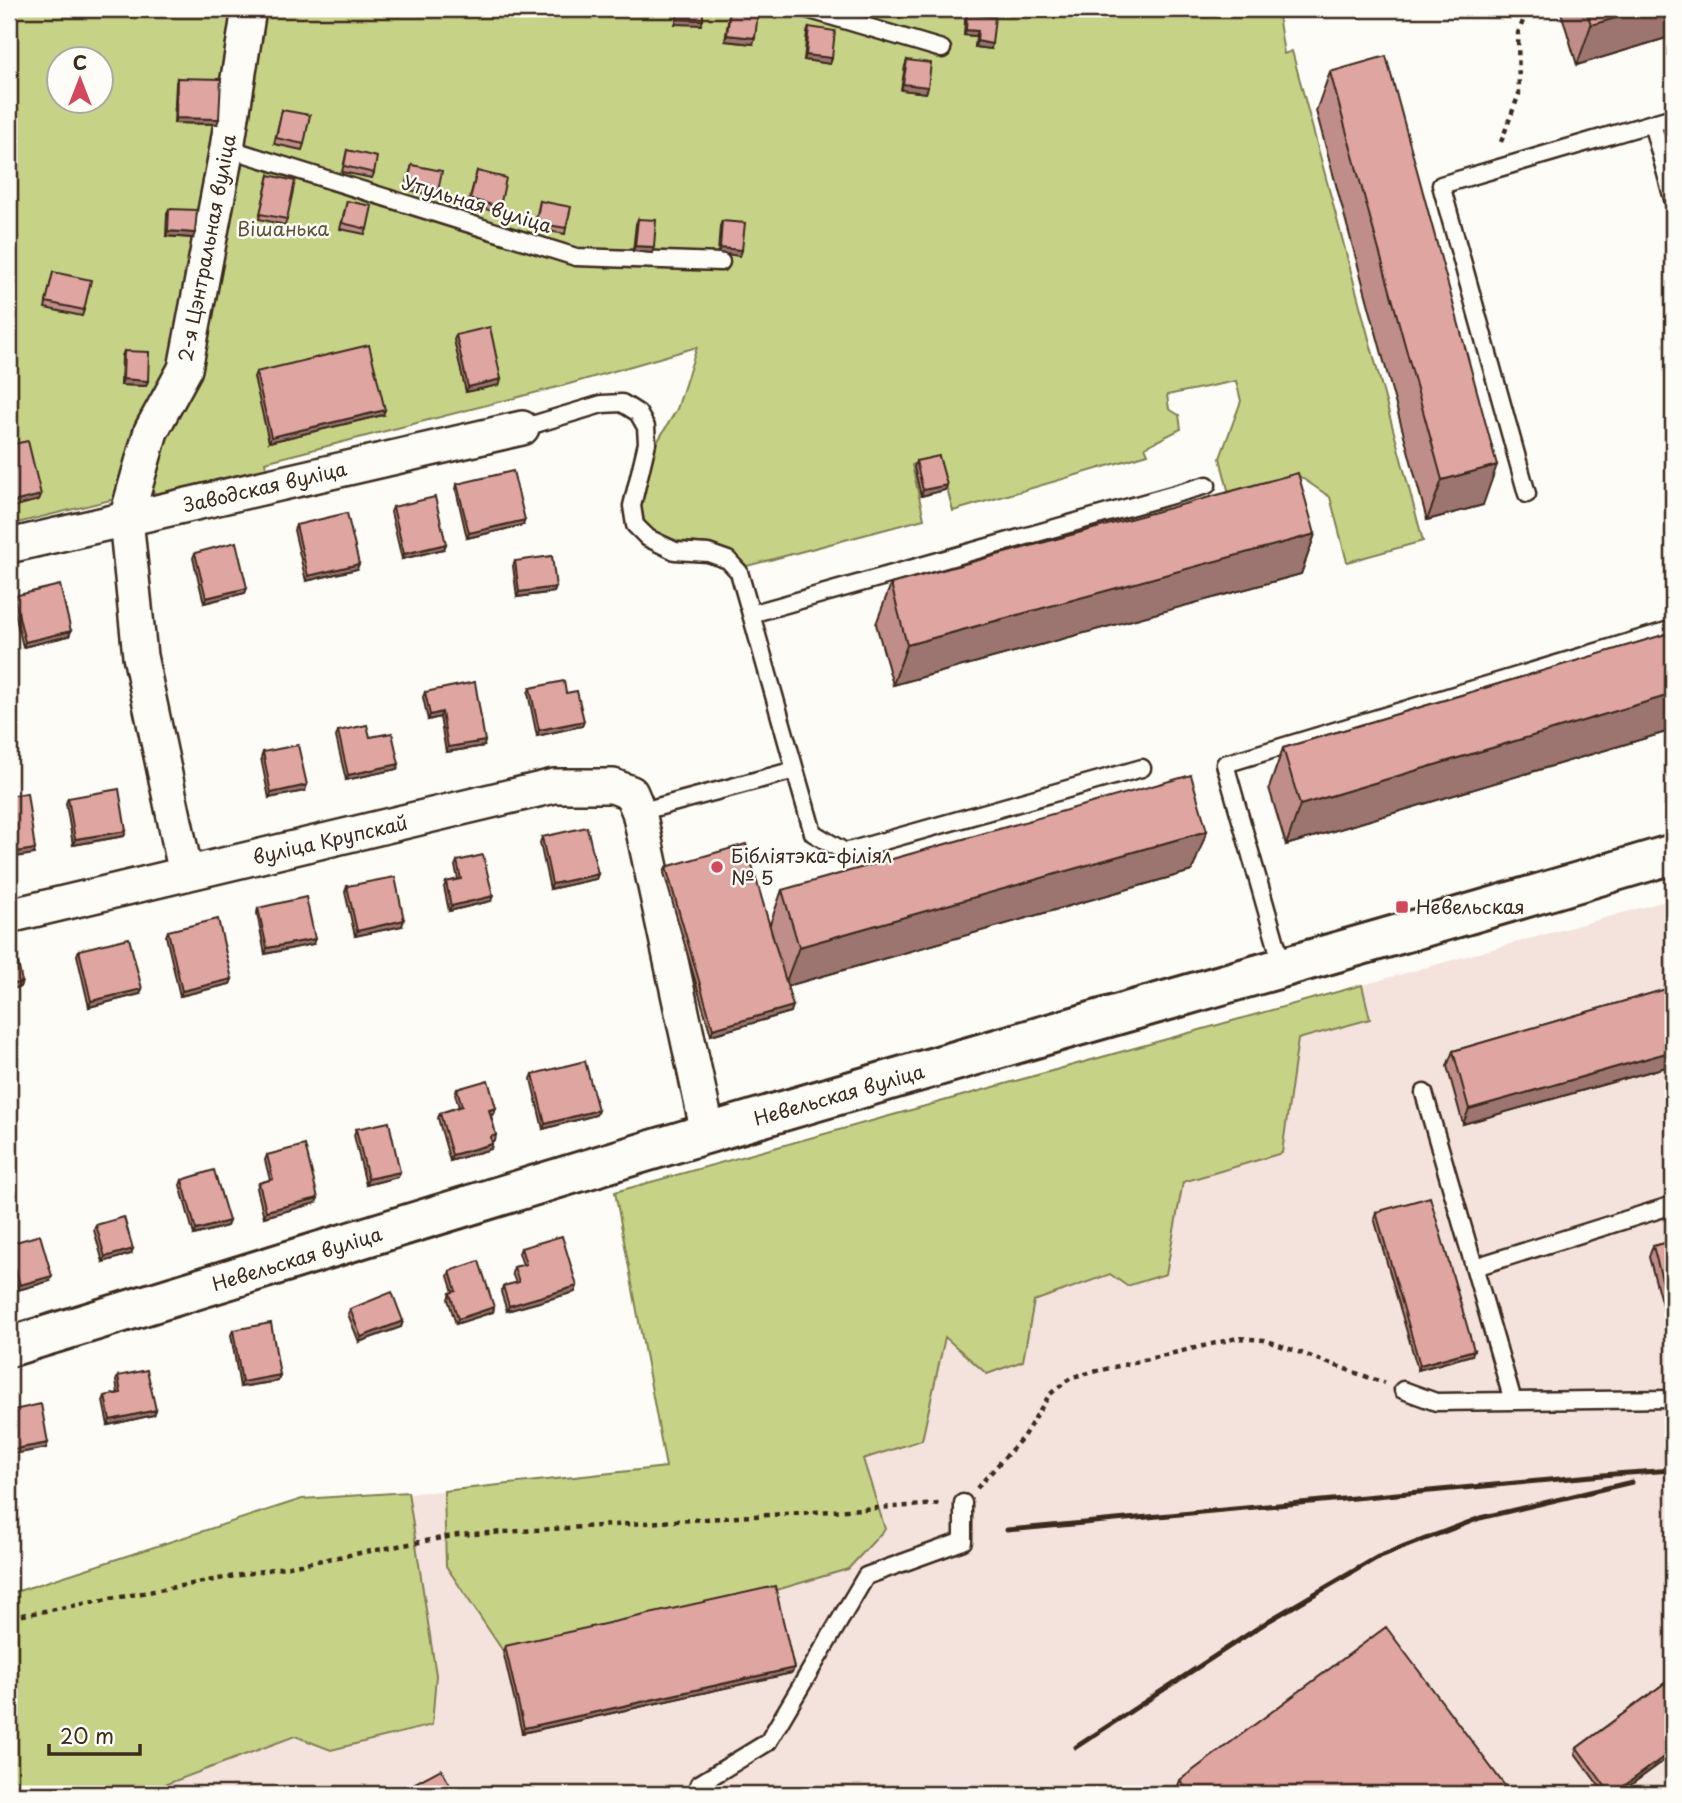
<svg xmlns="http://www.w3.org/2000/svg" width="1682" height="1803" font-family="'Playpen Sans',sans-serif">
	<rect width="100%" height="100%" fill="#fdfcf7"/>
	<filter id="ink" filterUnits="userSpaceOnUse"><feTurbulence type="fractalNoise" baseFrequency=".0143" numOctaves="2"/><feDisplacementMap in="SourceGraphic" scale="14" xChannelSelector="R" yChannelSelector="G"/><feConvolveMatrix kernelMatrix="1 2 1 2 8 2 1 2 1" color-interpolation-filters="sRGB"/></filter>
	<g filter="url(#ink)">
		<path fill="#f4e2dd" d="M1673,899V1794H9V1594L302,1499L444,1491L666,1467L615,1192Z"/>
		<path fill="#c6d387" stroke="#807e52" stroke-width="2" fill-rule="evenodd" d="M9,9H1327L1278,15L1284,54L1292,51L1423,541L1347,562L1330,497L1299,476L1229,494L1220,458L1241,401L1236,381L1167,395L1169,409L1179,415L1181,429L1145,447L1148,454L953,511L939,458L912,465L924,519L747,566L733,553L710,544L678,541L653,531L644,521L641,506L656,444L677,409L697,347L569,384L265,462L268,474L163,499L151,490L9,525ZM60,60H102V102H60Z
			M1362,985L1370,1019L1298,1039L1282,1153L1183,1182L1166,1274L1127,1286L1110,1274L1034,1301L1023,1361L987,1374L945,1337L922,1440L863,1459L885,1529L848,1569L773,1591L503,1651L446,1566L444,1491L666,1467L615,1192Z
			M408,1492L436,1675L432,1725L331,1750L295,1736L140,1794H9V1594L302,1499Z"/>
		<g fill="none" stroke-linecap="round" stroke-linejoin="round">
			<g stroke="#3b2a1e" stroke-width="21">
				<path id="service" d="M807,9L942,49
					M1652,123L1673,199
					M227,148L576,257L721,262
					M522,428L602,404L622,403L638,413L646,427L647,443L632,506L635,525L648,538L675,551L708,553L728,560L739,572L751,614
					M1527,494L1441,185L1673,117
					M795,770L813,833L845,852L1142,768
					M639,812L795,770L751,614L1207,485
					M1283,968L1225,764L1673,629
					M1424,1093L1513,1401
					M1475,1267L1673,1205
					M1403,1390L1436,1402L1673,1399
					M698,1794L699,1784L768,1742L866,1576L963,1541V1503"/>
			</g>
			<g stroke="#3b2a1e" stroke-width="38">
				<path id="minor" d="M9,546L522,428
					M186,874L140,656L126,519L151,431L185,369L227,148L249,9
					M9,916L554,786H613L631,793L639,812L708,1133"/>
			</g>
			<g stroke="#3b2a1e" stroke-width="44">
				<path id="tertiary" d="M9,1347C242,1276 475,1202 709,1133C1030,1037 1353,950 1673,854"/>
			</g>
			<path stroke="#3b2a1e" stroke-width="4.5" stroke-dasharray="5 5" stroke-linecap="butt" d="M1501,142L1519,94L1518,33L1528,9
				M977,1488L1023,1437L1050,1394L1072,1377L1237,1338L1265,1340L1384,1383
				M12,1617L458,1535L940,1504"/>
			<use href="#service" stroke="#fdfcf7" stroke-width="16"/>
			<use href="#minor" stroke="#fdfcf7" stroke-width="33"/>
			<use href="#tertiary" stroke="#fdfcf7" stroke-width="38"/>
			<path stroke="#3b2a1e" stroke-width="5" d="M1007,1530L1614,1474L1673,1470
				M1076,1747L1270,1620L1378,1557L1480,1518L1632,1482"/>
		</g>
		<path fill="#c08e8a" stroke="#3b2a1e" stroke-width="2" d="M874,9H909L906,18L873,12Z
			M1560,9H1673V36L1577,65Z
			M730,10L753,44L725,41L729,16Z
			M967,14L991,49L975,47L976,36L964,35L965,20Z
			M809,27L832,58L830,64L804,60L807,32Z
			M907,60L928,87L926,93L901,90L905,66Z
			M1330,72L1483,505L1427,520L1316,111Z
			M177,78L217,124L174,123L176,83Z
			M282,110L304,144L302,150L274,144Z
			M347,150L374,173L372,178L342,172Z
			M412,165L438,191L436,196L405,189Z
			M477,171L500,207L498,212L468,205Z
			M269,175L287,219L285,225L259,219Z
			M347,201L367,229L365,234L340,229Z
			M540,201L566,228L565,234L534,228Z
			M169,209L193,238L166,236L167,214Z
			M638,219L652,253L633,251L636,224Z
			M722,221L742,250L740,256L718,253L720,226Z
			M53,272L84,310L82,316L45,308Z
			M456,335L501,379L499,385L466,392L454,340Z
			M124,351L148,381L146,386L121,385L122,356Z
			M256,372L383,415L269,442L254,377Z
			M916,461L945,490L921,496L914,467Z
			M457,484L523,525L467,538L456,490Z
			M393,507L446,544L444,549L402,559L391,512Z
			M296,525L357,569L306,581L294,530Z
			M1315,534L1301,574L893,685L876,624L891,584Z
			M195,553L247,588L245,593L204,603L193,558Z
			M515,561L556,587L554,592L517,597L513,566Z
			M14,596L71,631L69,636L23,647L12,601Z
			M1673,632V730L1286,845L1269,788L1283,748Z
			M530,688L566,693L584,721L582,726L537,736L528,693Z
			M425,692L484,746L446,752L440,717L428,720L423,697Z
			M338,731L370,737L399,764L397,769L346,780L336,737Z
			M263,752L305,791L269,798L261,758Z
			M68,798L126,831L124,836L73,845L66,803Z
			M542,837L598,874L596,879L550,889L540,843Z
			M457,861L491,901L449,911L444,887L446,882L458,879L455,866Z
			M666,867L770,924L782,890L1192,871L787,986L791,1012L711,1035L664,873Z
			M347,886L402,926L355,936L345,892Z
			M258,908L313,944L265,954L257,913Z
			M168,931L232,979L230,984L180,996L166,936Z
			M79,950L140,994L89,1007L77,955Z
			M1673,987V1065L1463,1124L1447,1066L1453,1051Z
			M533,1074L598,1110L596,1115L543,1129L531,1079Z
			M457,1089L496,1108L494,1114L491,1115L496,1135L495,1141H492L491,1149L450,1161L438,1118L440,1113L459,1107L455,1094Z
			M356,1129L400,1172L398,1177L366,1185L354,1135Z
			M267,1155L316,1203L264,1217L257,1188L259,1183L270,1180L265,1160Z
			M182,1180L229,1221L227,1226L194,1235L180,1185Z
			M1376,1212L1472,1355L1418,1370L1374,1218Z
			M96,1225L131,1254L103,1262L94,1230Z
			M1673,1241V1337L1671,1338L1649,1257L1653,1246Z
			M9,1244L50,1281L18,1290L9,1259Z
			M521,1248L577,1286L575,1292L507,1311L501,1292L503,1286L516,1283L512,1273L514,1267L523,1265L519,1253Z
			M450,1271L494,1307L493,1312L456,1324L448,1299L450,1293L453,1292L448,1276Z
			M350,1309L403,1321L401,1327L359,1342L348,1314Z
			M233,1330L280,1375L278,1381L240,1387L231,1335Z
			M118,1376L156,1410L154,1415L108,1425L103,1401L105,1396L118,1393L116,1381Z
			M505,1646L794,1668L792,1673L522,1733L503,1651Z
			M1673,1677V1754L1618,1794H1605L1575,1753L1577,1748Z
			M1180,1780L1511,1794H1184L1178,1786Z"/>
		<path fill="#9c7471" stroke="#3b2a1e" stroke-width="2" d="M1646,9H1673V36L1577,65L1591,25Z
			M677,19L703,20L701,25L675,24Z
			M966,30L978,31L976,36L964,35Z
			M727,35L755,38L753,44L725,41Z
			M977,41L992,44L991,49L975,47Z
			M806,55L832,58L830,64L804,60Z
			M903,84L928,87L926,93L901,90Z
			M176,118L219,119L217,124L174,123Z
			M168,231L195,233L193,238L166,236Z
			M635,246L654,247L652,253L633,251Z
			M720,248L742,250L740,256L718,253Z
			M123,379L148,381L146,386L121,385Z
			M501,379L499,385L466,392L468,387Z
			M385,410L383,415L269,442L271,437Z
			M1497,465L1483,505L1427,520L1442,480Z
			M947,485L945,490L921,496L923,490Z
			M41,495L39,500L9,508V503Z
			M525,520L523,525L467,538L469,533Z
			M1315,534L1301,574L893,685L907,645Z
			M446,544L444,549L402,559L404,554Z
			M359,564L357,569L306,581L308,576Z
			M556,587L554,592L517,597L519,592Z
			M247,588L245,593L204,603L206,598Z
			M71,631L69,636L23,647L25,642Z
			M1673,694V730L1286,845L1300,805Z
			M442,712L440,717L428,720L430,715Z
			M584,721L582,726L537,736L539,730Z
			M485,741L484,746L446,752L448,747Z
			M399,764L397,769L346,780L348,775Z
			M307,785L305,791L269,798L271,793Z
			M126,831L124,836L73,845L75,839Z
			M1207,831L1192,871L784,987L799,947Z
			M35,849L34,854L9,858V853Z
			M598,874L596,879L550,889L552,884Z
			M493,896L491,901L449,911L451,906Z
			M404,920L402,926L355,936L357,931Z
			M315,939L313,944L265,954L267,948Z
			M232,979L230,984L180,996L182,991Z
			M22,982L20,987L9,990V985Z
			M142,989L140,994L89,1007L91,1001Z
			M793,1006L791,1012L711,1035L713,1029Z
			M14,1007L12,1012L9,1013V1008Z
			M1673,1051V1065L1463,1124L1469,1109Z
			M496,1108L494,1114L487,1116L489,1110Z
			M598,1110L596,1115L543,1129L545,1124Z
			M492,1144L491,1149L450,1161L452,1155Z
			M400,1172L398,1177L366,1185L368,1179Z
			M318,1198L316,1203L264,1217L266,1211Z
			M229,1221L227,1226L194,1235L196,1230Z
			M133,1249L131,1254L103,1262L105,1257Z
			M52,1276L50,1281L18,1290L20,1285Z
			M577,1286L575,1292L507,1311L509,1306Z
			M494,1307L493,1312L456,1324L458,1319Z
			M403,1321L401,1327L359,1342L361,1337Z
			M1474,1350L1472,1355L1418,1370L1420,1365Z
			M280,1375L278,1381L240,1387L242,1382Z
			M156,1410L154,1415L108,1425L110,1420Z
			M48,1443L46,1448L9,1455V1450Z
			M794,1668L792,1673L522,1733L524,1728Z
			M1673,1750V1754L1618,1794H1613Z"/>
		<path fill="#dfa5a1" stroke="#3b2a1e" stroke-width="2" d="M678,9H703V20L677,19Z
			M885,9H909L908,13Z
			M1586,9H1646L1591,25Z
			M730,10L758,13L755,38L727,35Z
			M967,14L995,17L992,44L977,41L978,31L966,30Z
			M809,27L835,31L832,58L806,55Z
			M1386,56L1497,465L1442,480L1330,72Z
			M907,60L931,63L928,87L903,84Z
			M177,78L221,79L219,119L176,118Z
			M282,110L310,115L304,144L276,138Z
			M347,150L377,157L374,173L344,166Z
			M412,165L442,171L438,191L407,184Z
			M477,171L506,178L500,207L470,199Z
			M269,175L295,181L287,219L260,214Z
			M347,201L372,206L367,229L342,223Z
			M540,201L571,207L566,228L536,223Z
			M169,209L197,210L195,233L168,231Z
			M638,219L656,220L654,247L635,246Z
			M722,221L745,223L742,250L720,248Z
			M53,272L91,280L84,310L46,302Z
			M490,327L501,379L468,387L456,335Z
			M369,345L385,410L271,437L256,372Z
			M124,351L149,352L148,381L123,379Z
			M28,441L41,495L9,503V445Z
			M939,456L947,485L923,490L916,461Z
			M513,471L525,520L469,533L457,484Z
			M1298,473L1315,534L907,645L891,584Z
			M435,497L446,544L404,554L393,507Z
			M347,513L359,564L308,576L296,525Z
			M236,542L247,588L206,598L195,553Z
			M552,556L556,587L519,592L515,561Z
			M60,585L71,631L25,642L14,596Z
			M1673,632V694L1300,805L1283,748Z
			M564,681L566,693L577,691L584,721L539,730L530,688Z
			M475,682L485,741L448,747L442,712L430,715L425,692Z
			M367,725L370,737L392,733L399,764L348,775L338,731Z
			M298,745L307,785L271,793L263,752Z
			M1191,775L1207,831L799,947L782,890Z
			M119,789L126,831L75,839L68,798Z
			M27,793L35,849L9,853V796Z
			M587,827L598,874L552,884L542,837Z
			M746,844L793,1006L713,1029L666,867Z
			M483,855L493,896L451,906L446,882L461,879L457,861Z
			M395,877L404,920L357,931L347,886Z
			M306,897L315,939L267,948L258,908Z
			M218,919L232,979L182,991L168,931Z
			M129,938L142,989L91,1001L79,950Z
			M18,963L22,982L9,985L14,1007L9,1008V965Z
			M1673,987V1051L1469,1109L1453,1051Z
			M585,1061L598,1110L545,1124L533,1074Z
			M488,1080L496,1108L489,1110L496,1135L491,1137L492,1144L452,1155L440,1113L462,1106L457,1089Z
			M389,1122L400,1172L368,1179L356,1129Z
			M305,1145L318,1198L266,1211L259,1183L273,1179L267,1155Z
			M214,1170L229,1221L196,1230L182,1180Z
			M1430,1197L1474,1350L1420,1365L1376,1212Z
			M124,1217L133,1249L105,1257L96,1225Z
			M40,1235L52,1276L20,1285L9,1248V1244Z
			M562,1236L577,1286L509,1306L503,1286L519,1282L514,1267L526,1264L521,1248Z
			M1673,1241V1321L1653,1246Z
			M479,1261L494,1307L458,1319L450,1293L456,1291L450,1271Z
			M392,1292L403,1321L361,1337L350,1309Z
			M271,1323L280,1375L242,1382L233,1330Z
			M147,1370L156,1410L110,1420L105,1396L121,1393L118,1376Z
			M41,1404L48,1443L9,1450V1411Z
			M775,1586L794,1668L524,1728L505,1646Z
			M1386,1627L1511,1794H1190L1180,1780Z
			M1673,1677V1750L1613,1794H1611L1577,1748Z
			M441,1769L455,1794H395Z"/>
	</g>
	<g fill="#d1495b" stroke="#fdfcf7" stroke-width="2.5">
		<circle cx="717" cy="867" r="7"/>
		<rect x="1395" y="900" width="14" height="14" rx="3.5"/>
	</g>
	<g text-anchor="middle" stroke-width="5" stroke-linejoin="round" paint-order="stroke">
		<g font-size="19" fill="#3b2a1e" stroke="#fdfcf7">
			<text transform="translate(477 204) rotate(17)" y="7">Утульная вуліца</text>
			<text transform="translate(207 248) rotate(-79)" y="7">2-я Цэнтральная вуліца</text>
			<text transform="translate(265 487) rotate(-13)" y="7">Заводская вуліца</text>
			<text transform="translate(330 840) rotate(-13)" y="7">вуліца Крупскай</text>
			<text transform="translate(839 1095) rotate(-16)" y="7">Невельская вуліца</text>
			<text transform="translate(297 1259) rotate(-17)" y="7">Невельская вуліца</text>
		</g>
		<g font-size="19" fill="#5e5438" stroke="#fdfcf7">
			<text x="283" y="236">Вішанька</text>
		</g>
		<g font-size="19" fill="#3b2a1e" stroke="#fdfcf7" text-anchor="start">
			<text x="731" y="863">Бібліятэка-філіял<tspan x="731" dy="22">№ 5</tspan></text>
			<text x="1416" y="914">Невельская</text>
		</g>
	</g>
	<rect width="1682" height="1803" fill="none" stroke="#fdfcf7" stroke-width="35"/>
	<rect x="18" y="18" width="1647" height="1768" fill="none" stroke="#3b2a1e" stroke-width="2.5" filter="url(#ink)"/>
	<g transform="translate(80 80)"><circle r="33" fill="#fdfcf7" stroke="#afa8a0" stroke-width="2"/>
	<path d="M0-5L12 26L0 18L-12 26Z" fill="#d1495b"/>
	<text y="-10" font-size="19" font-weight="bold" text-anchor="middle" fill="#3b2a1e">С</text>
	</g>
	<path d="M49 1744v10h91v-10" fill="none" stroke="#3b2a1e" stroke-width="3.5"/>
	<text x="60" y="1744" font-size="21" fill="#3b2a1e" stroke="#fdfcf7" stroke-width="5" paint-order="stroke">20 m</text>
</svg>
